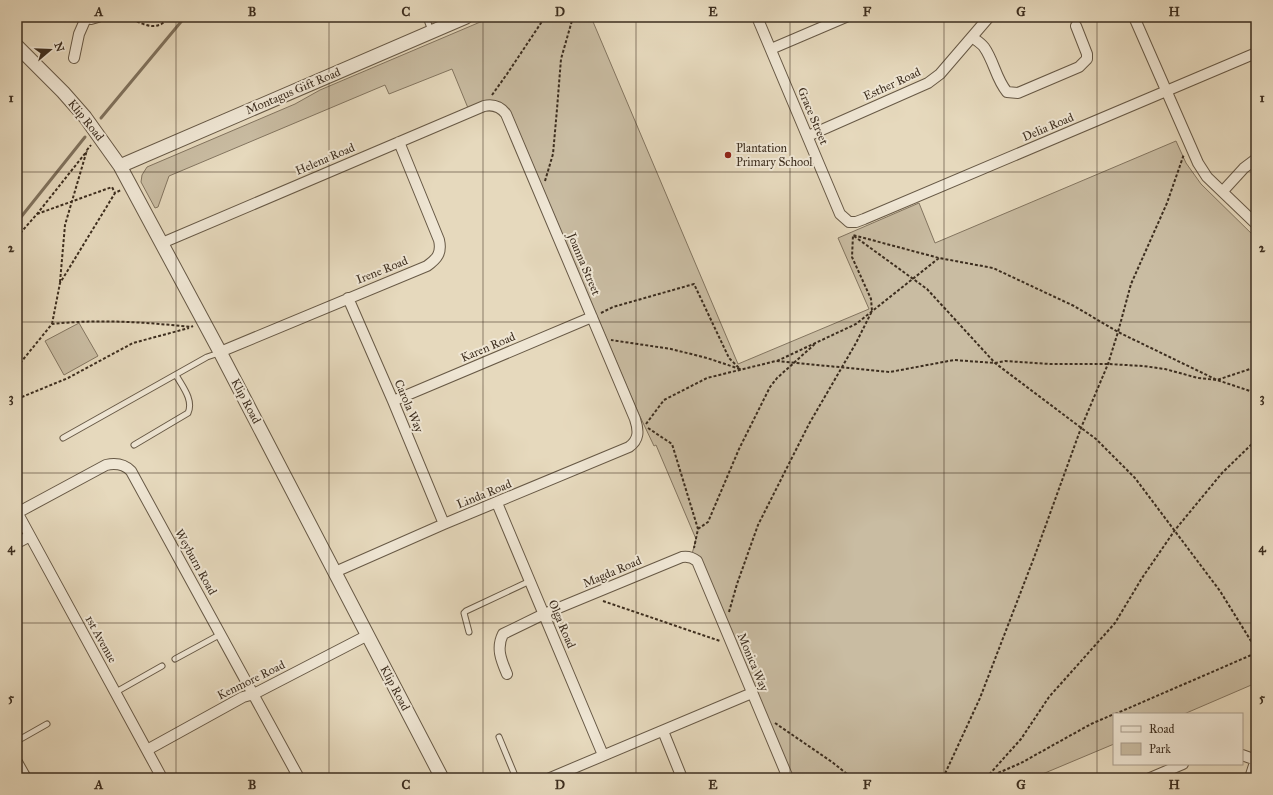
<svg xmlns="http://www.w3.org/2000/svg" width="1273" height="795" font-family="'IM FELL Great Primer',serif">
	<rect width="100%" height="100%" fill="#e6d9bd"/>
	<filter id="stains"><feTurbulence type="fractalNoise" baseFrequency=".005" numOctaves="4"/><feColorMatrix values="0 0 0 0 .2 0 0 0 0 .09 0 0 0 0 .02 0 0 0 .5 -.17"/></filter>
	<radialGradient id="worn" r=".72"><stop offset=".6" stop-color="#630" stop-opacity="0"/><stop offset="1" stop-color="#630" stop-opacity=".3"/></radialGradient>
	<path fill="#c9bca2" stroke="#837560" d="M492,17H591L738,364L869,309L838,238L919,203L935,243L1176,141L1186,163L1201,184L1256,238V683L1184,714H1114V744L1033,778H792L692,554L696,539L656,445L654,446L636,408L511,113L507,108H468L452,69L389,94L385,85L169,176L158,207L155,208L141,182L142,175L147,167L295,104L320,90Z
		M79,323L98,356L64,375L45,341Z"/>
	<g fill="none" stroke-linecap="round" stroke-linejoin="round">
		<path stroke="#80725d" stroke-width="3" d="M101,118L185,17
			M17,222L85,137"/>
		<g stroke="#675946" stroke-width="7">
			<path id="service" d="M426,17L431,31
				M63,438L207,357L219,353
				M134,445L188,413C194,400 182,386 176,375
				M469,632L464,613L466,611L530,581
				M175,659L221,634
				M116,692L162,666
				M499,737L516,778
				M17,741L47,724"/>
		</g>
		<g stroke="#675946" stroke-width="12">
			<path id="minor" d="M83,17L91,19L98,17
				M757,17L840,214L849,222H856L864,219L1256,53
				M1134,17L1198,163L1207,177L1256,224
				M972,37C976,40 981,43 984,47C994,61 996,79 1007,92L1018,93L1079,67L1087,59V54L1076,26
				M771,49L846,17
				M74,58L79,34L86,18
				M808,136L928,83L940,74L989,17
				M1223,191L1244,168L1256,159
				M162,243L484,106C493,104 500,106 506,114L635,419C639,431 639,440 629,447L444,524L335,572
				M348,298L393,401L444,524
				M220,352L427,266C437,259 442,253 439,240L399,142
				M393,401L592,317
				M497,503L603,755
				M17,512L162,778
				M17,513L106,465C115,463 124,464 131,471L299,778
				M17,543L30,536
				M507,674C501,660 496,648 503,634L544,614L682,557C688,556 692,557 697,561L788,778
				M663,731L682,778
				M147,750L243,697L254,694L368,635
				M1242,755L1256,760
				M17,762L26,778
				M550,778L752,693
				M1150,778L1183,764
				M1250,778L1256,759"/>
		</g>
		<g stroke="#675946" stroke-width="15">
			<path id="tertiary" d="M17,46L63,92L85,117L120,166L220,352L442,778
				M120,166L466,17"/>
		</g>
		<path stroke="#3d2e1f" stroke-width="2" stroke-dasharray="3 2" stroke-linecap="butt" d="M128,17C136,21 150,29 159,25C163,24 166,20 169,17
			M403,17L419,20
			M492,95L507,74L545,17
			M545,181L553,154L557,109L561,59L573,17
			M37,214L112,187L115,193
			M854,236L927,289L995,363L1096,439L1135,478L1220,591L1256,649
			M17,237L37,214L87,151
			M60,282L65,225L87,150L91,145
			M601,313L613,307L694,284L729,358L740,369L707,358L671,349L611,340
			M52,324L60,283L115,193L121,190
			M777,361L856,324L939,258
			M17,367L52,324C98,319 145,322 191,327L193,326
			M17,399L68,378L133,343L189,328
			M646,424L664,400L707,378L776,361L890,372L954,360L995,363L1005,361L1050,364H1108L1143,366L1165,369L1198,378L1217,380L1256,367
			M648,428L672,444L698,529L694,548
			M698,529L708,522L739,449L770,387L777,378L816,343
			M603,601L720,641
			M729,612L737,584L758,525L809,424L856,343L872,311L871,299L852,257L853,235L939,258L993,268L1074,306L1118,332L1217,380L1256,393
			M1115,714L1256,653
			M775,723L832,762L852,778
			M989,777L1021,763L1091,724L1114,714
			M943,778L980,698L1035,555L1081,428L1108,364L1118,332L1131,284L1167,203L1184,154
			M986,778L1021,739L1049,697L1115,623L1142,578L1175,530L1222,473L1256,440"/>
		<use href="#service" stroke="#efe6d4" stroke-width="5"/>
		<use href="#minor" stroke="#efe6d4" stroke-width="10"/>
		<use href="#tertiary" stroke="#efe6d4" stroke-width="13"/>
	</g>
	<path fill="none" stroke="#3d2e1f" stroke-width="1" stroke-opacity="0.55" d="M176,17V778M329,17V778M483,17V778M636,17V778M790,17V778M944,17V778M1097,17V778M17,172H1256M17,322H1256M17,473H1256M17,623H1256"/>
	<circle fill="#8f2418" stroke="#efe6d4" stroke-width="1.5" cx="728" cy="155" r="4"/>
	<g text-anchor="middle" stroke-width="4" stroke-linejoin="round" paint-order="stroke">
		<g font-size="12" fill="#3d2e1f" stroke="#efe6d4">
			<text transform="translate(892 84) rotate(-25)" y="4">Esther Road</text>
			<text transform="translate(293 91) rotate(-23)" y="4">Montagus Gift Road</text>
			<text transform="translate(813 116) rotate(67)" y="4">Grace Street</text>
			<text transform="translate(86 120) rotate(51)" y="4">Klip Road</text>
			<text transform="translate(1048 127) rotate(-23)" y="4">Delia Road</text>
			<text transform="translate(325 159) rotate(-23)" y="4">Helena Road</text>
			<text transform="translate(584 264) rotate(67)" y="4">Joanna Street</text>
			<text transform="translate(382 270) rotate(-22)" y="4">Irene Road</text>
			<text transform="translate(488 347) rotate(-23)" y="4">Karen Road</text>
			<text transform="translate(246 401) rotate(62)" y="4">Klip Road</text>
			<text transform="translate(409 406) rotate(67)" y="4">Carola Way</text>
			<text transform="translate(484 494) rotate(-22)" y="4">Linda Road</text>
			<text transform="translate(196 562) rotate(61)" y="4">Weyburn Road</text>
			<text transform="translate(612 572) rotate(-23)" y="4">Magda Road</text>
			<text transform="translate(562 624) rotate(67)" y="4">Olga Road</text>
			<text transform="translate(101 639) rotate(61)" y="4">1st Avenue</text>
			<text transform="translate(753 662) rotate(67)" y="4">Monica Way</text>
			<text transform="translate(251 680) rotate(-26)" y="4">Kenmore Road</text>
			<text transform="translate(395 688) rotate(62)" y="4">Klip Road</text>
		</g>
		<g font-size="12" fill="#3d2e1f" stroke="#efe6d4" text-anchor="start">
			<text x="736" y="152">Plantation<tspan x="736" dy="14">Primary School</tspan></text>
		</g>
	</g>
	<rect width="1273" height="795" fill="none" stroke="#e6d9bd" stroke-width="44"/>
	<rect x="1113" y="713" width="130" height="52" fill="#efe6d4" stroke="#a89c8c"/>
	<rect x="1121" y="726" width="20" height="6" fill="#efe6d4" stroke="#a89c8c"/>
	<text x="1149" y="733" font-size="12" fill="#3d2e1f">Road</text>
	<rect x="1121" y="743" width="20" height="12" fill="#c9bca2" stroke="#a89c8c"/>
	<text x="1149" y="753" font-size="12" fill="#3d2e1f">Park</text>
	<g transform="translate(50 50) rotate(71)" stroke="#efe6d4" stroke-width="3" paint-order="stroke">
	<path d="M0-3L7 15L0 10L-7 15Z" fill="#3d2e1f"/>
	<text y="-6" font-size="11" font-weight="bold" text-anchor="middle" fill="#3d2e1f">N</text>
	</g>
	<rect x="22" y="22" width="1229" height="751" fill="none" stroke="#3d2e1f" stroke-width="1.5"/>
	<g font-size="13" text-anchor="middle" font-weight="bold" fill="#3d2e1f">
		<text x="99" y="16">A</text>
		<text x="252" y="16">B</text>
		<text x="406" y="16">C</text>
		<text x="560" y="16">D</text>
		<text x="713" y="16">E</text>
		<text x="867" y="16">F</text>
		<text x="1021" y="16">G</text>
		<text x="1174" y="16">H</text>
		<text x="11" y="102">1</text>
		<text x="1262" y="102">1</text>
		<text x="11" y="252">2</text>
		<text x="1262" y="252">2</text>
		<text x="11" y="402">3</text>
		<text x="1262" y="402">3</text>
		<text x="11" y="552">4</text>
		<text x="1262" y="552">4</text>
		<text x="11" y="702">5</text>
		<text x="1262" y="702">5</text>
		<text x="99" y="789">A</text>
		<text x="252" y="789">B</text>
		<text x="406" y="789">C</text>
		<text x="560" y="789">D</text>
		<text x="713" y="789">E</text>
		<text x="867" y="789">F</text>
		<text x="1021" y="789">G</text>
		<text x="1174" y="789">H</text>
	</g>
	<rect width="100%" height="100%" filter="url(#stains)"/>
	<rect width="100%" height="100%" fill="url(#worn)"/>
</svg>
